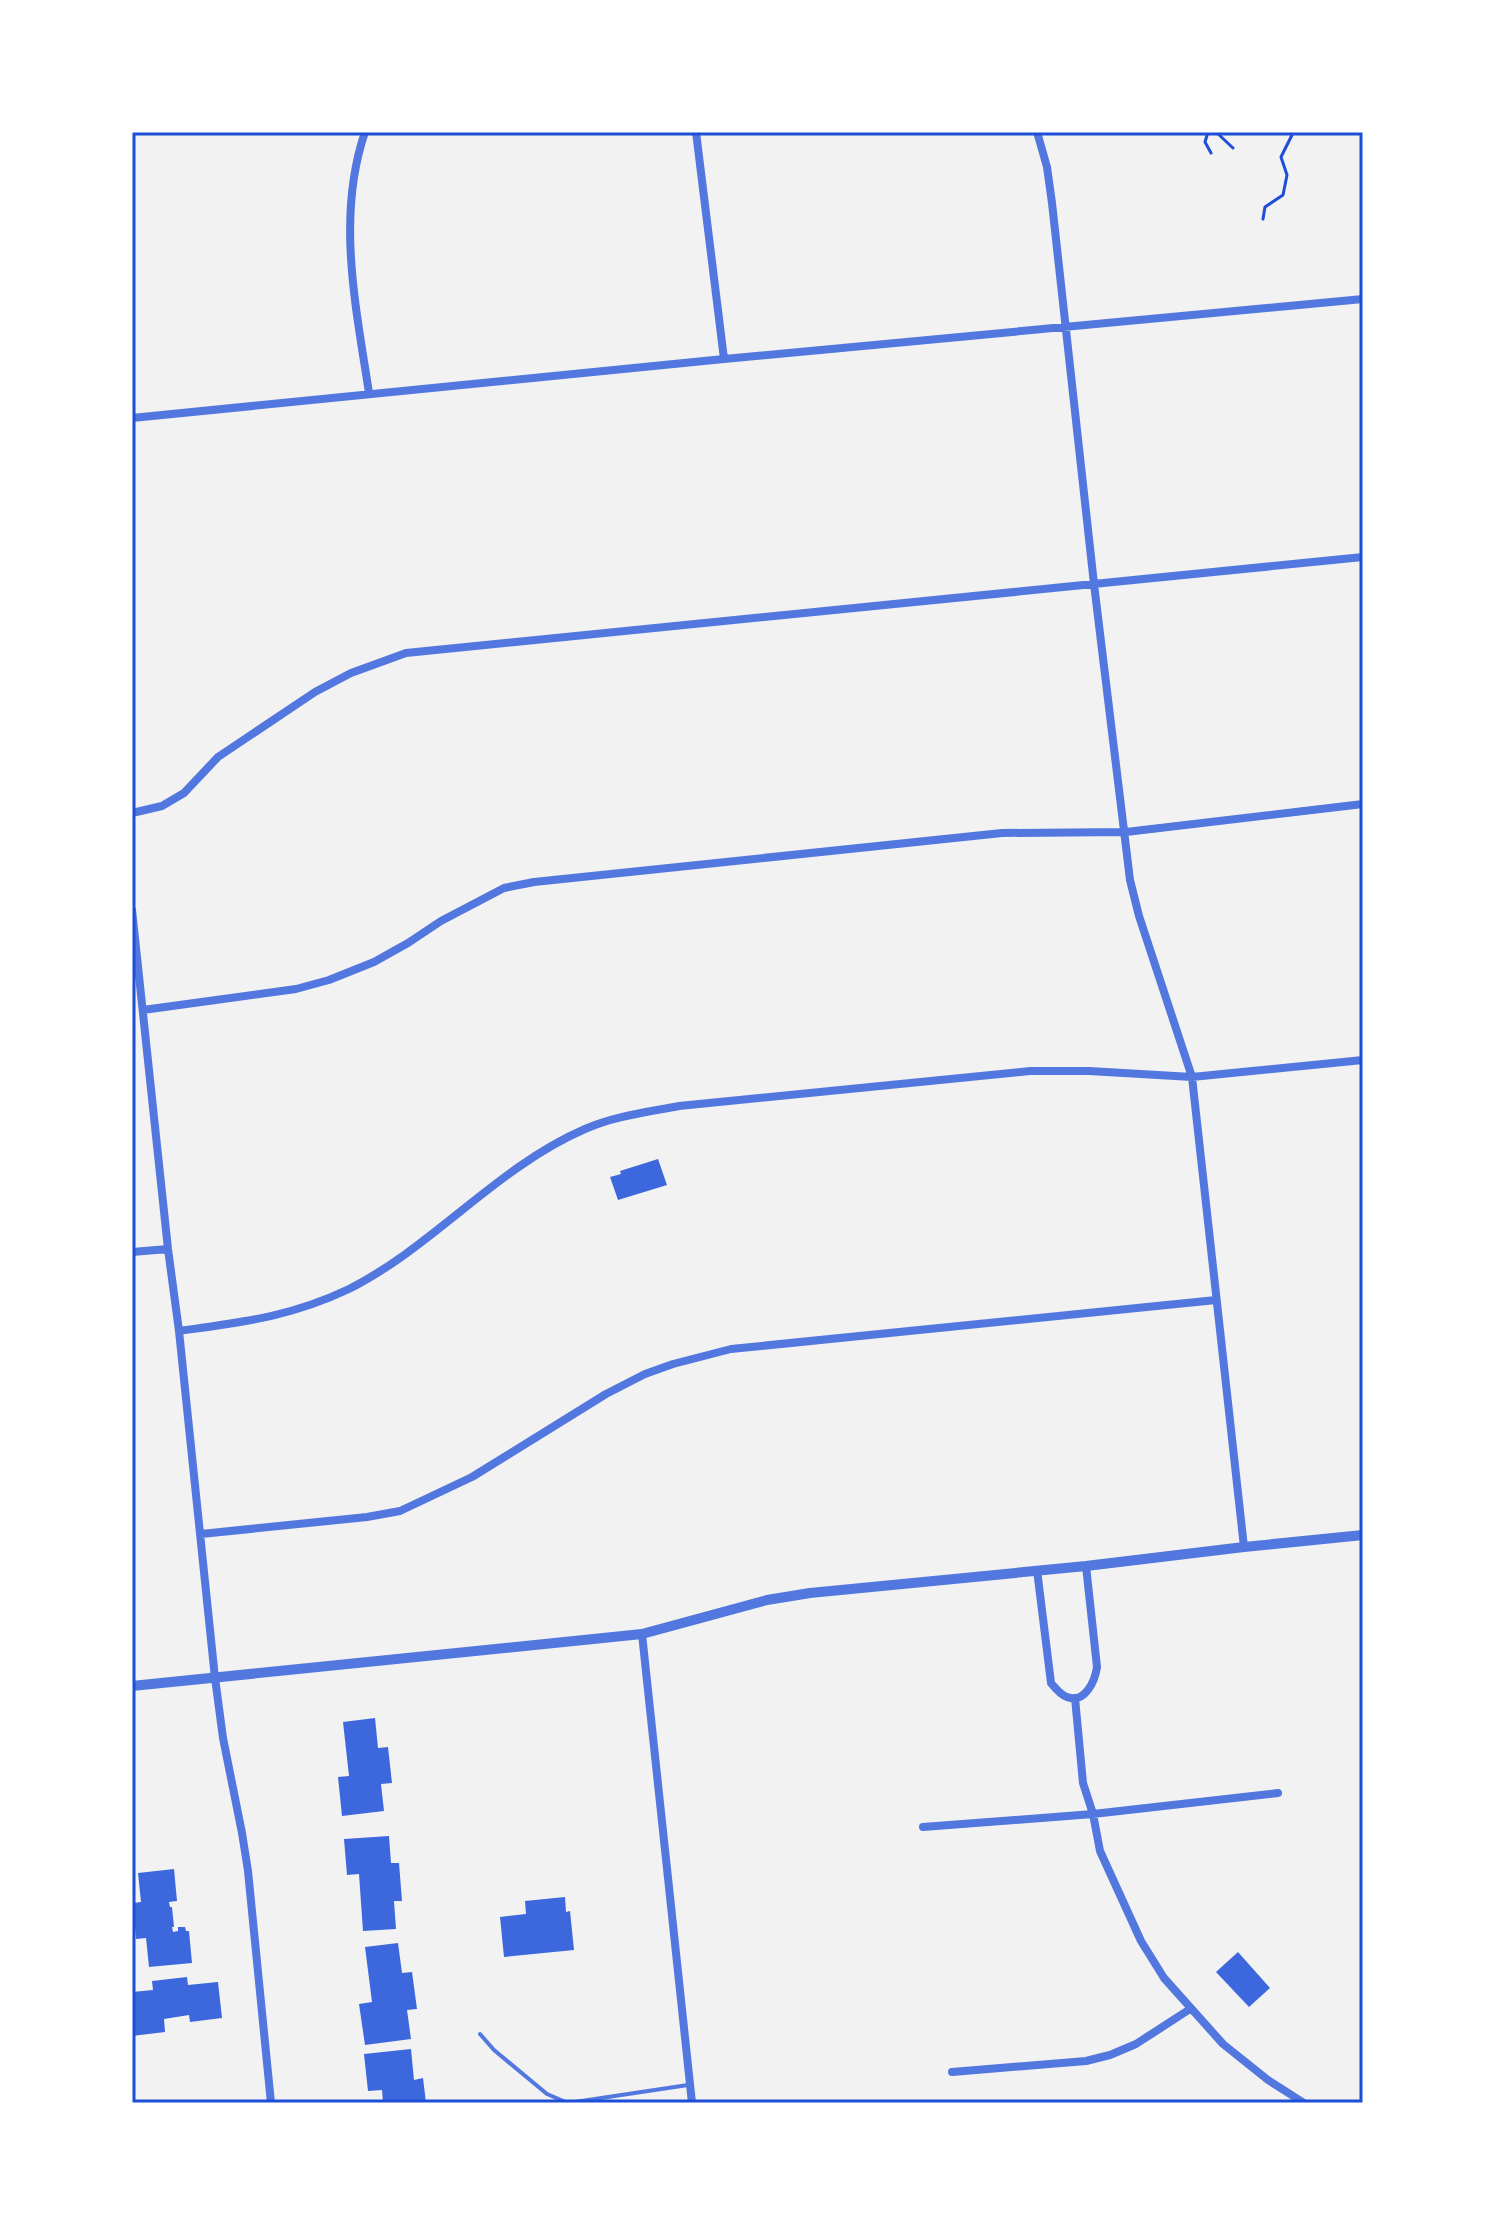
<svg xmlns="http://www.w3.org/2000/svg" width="1495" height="2235" font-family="'Noto Sans',sans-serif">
	<rect width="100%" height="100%" fill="#f2f2f2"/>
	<path fill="#3d67dc" d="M658,1159L667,1185L618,1200L610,1177L621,1174L620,1171Z
		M375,1718L378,1748L388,1747L392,1783L381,1784L384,1811L342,1816L338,1777L349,1776L343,1722Z
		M389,1836L391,1863H399L402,1901H394L396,1929L363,1931L359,1874L347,1875L344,1839Z
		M174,1869L177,1901L169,1902L170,1907H172L174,1927H172L173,1932L178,1931V1927H185L186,1931H189L192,1963L149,1967L146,1938L136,1939L133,1903L141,1902L138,1873Z
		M565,1897L566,1912L570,1911L574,1950L504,1957L500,1917L526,1914L525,1901Z
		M398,1943L402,1973L412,1972L417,2009L407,2010L411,2039L365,2045L359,2004L372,2002L365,1947Z
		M1238,1952L1270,1988L1249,2007L1216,1972Z
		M187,1977L188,1985L218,1982L222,2018L190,2022L189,2015L164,2019L165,2032L132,2036V1992L153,1990L152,1981Z
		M411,2049L414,2080L423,2078L426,2103H383L382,2090L368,2091L364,2054Z"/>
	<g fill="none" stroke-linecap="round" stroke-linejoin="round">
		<path stroke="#1d4ed8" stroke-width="3" d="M1208,132L1205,142L1211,153
			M1216,132L1233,148
			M1263,219L1265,207L1283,195L1287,175L1281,157L1292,135"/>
		<path stroke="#5277de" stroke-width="4" d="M480,2034L494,2050L547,2094L568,2103L688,2085"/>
		<path stroke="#5277de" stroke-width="8" d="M365,132C336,217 356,307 369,393
			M696,132L724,359
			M1037,132L1047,167L1052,203L1094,584L1130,880L1139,916L1192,1077L1244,1547
			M132,418L724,359L1363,299
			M132,813L162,806L184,793L218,757L315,692L351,673L406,653L1363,557
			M132,910L168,1249L179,1331L215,1678L223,1738L242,1833L248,1871L271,2103
			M143,1010L296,989L329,980L374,962L408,943L441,921L504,888L534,882L1002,833L1126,832L1363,804
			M132,1252L168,1249
			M179,1331C243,1322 290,1317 349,1289C434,1246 497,1167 585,1129C614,1116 648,1112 679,1106L1030,1071H1089L1192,1077L1363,1060
			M201,1534L367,1517L400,1511L472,1477L606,1394L645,1374L673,1364L731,1349L1216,1300
			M1037,1570L1051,1683C1055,1688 1061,1695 1067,1697C1085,1704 1095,1681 1097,1667L1086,1566
			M642,1634L692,2103
			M1075,1698L1083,1783L1093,1814L1100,1851L1141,1941L1164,1978L1223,2044L1268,2080L1304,2103
			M923,1827L1093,1814L1278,1793
			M952,2072L1086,2061L1110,2055L1136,2044L1190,2009"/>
		<path stroke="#5277de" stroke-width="10" d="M132,1686L642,1634L767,1600L810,1593L1086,1566L1244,1547L1363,1535"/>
	</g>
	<rect width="1495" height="2235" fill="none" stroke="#ffffff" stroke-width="268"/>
	<rect x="134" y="134" width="1227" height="1967" fill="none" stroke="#1d4ed8" stroke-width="3"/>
</svg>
